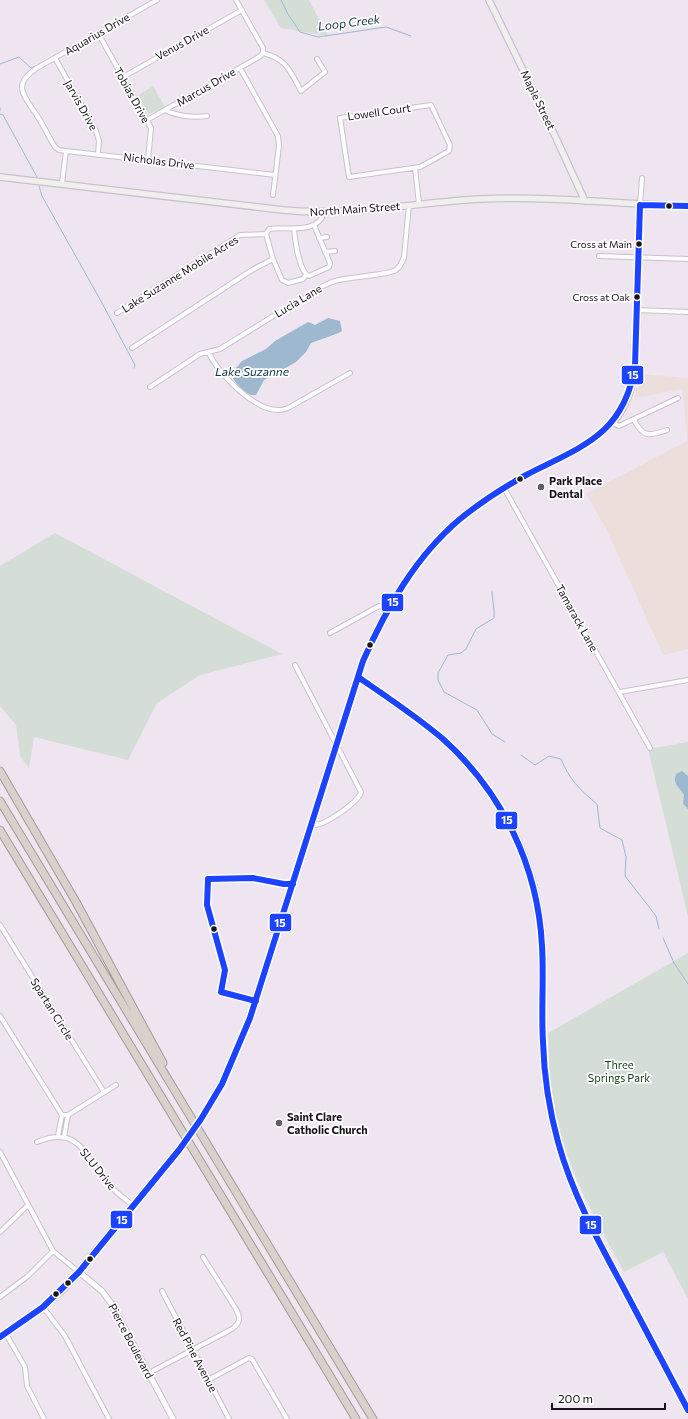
<svg xmlns="http://www.w3.org/2000/svg" width="688" height="1419" font-family="Commissioner,sans-serif">
	<rect width="100%" height="100%" fill="#eee5f1"/>
	<path fill="#ecdeda" d="M640,374L688,378V649L663,655L606,528L586,494L687,441L683,389L634,398Z"/>
	<path fill="#d5ded6" d="M264,0H309L328,36L281,28Z
		M153,86L165,107L149,114L137,96Z
		M55,533L282,654L200,675L157,703L128,760L34,737L29,768L20,756L16,725L0,706V566Z
		M688,742V916L648,749Z
		M688,953V1299L663,1252L624,1272C593,1214 563,1164 552,1097C549,1076 549,1054 548,1033Z"/>
	<path fill="#9eb8cf" d="M328,318L340,321L342,331L336,334L311,343L306,352L296,362L264,380L256,395C246,397 233,381 230,372L237,367L242,361L266,349L275,341L308,322L315,325Z
		M682,771L688,776V809L683,804L684,795C680,787 672,785 676,774Z"/>
	<g fill="none" stroke-linecap="round" stroke-linejoin="round">
		<path stroke="#9eb8cf" stroke-width="1" d="M281,0L288,14L300,32L318,37L386,27L411,36
			M0,64L19,57L31,68L38,65
			M0,108V111
			M0,114L3,115L37,177
			M39,186L42,196L102,303L135,365L134,368
			M492,591C492,601 495,608 494,618L476,629L466,649L461,653L448,655L438,673V680L444,692L477,710L492,734L505,742
			M521,755L535,765L549,756L561,759C569,779 580,790 597,804L600,828L622,840L626,857L625,876L656,916L659,929
			M663,938L674,963L688,984"/>
		<g stroke="#c9c2cc" stroke-width="6">
			<path id="minor" d="M157,0L37,68C12,84 23,95 36,114C43,124 48,136 55,147L59,150L66,151L275,175
				M236,0L263,48V53
				M98,33L151,128L148,160
				M263,53C287,59 290,71 301,91L325,72L317,59
				M55,58L96,131L99,141L98,154
				M240,68L278,136L279,146L273,195
				M123,77L242,10
				M431,105L450,145L449,151L420,167L349,177L340,118Z
				M165,110C177,116 194,118 207,116
				M147,120L259,57L263,53
				M415,168L419,204
				M62,183L66,151
				M640,205L642,178
				M294,229C295,239 299,272 309,276L329,267L330,263L314,225
				M319,238L327,237
				M325,252L335,251
				M599,256L688,259
				M273,259L282,280L288,283L303,279L306,275
				M636,310L688,312
				M117,313L240,235L266,234L269,229C286,226 317,235 324,213
				M132,348L252,270L273,259L266,234
				M209,353C218,374 262,420 288,408L350,373
				M150,387L200,354L220,349L291,305C307,299 319,285 335,281C348,277 389,275 396,270C400,267 402,263 404,257L409,205
				M634,420C643,438 650,436 667,430
				M613,423L619,426L678,398
				M504,488L650,748
				M330,633L379,606L388,609
				M295,665L361,792C359,802 323,827 312,825
				M620,692L688,680
				M0,925L104,1092
				M0,1016L62,1115L58,1136
				M62,1115H68L116,1085
				M64,1137L68,1115
				M37,1142C80,1124 86,1158 108,1184C115,1192 125,1199 134,1206
				M0,1152L53,1251L79,1272
				M0,1232L28,1205
				M162,1291L229,1419
				M0,1297L28,1276L53,1251
				M43,1307L65,1336L109,1419
				M6,1334L25,1367L27,1386L44,1419
				M149,1373L232,1329C240,1323 241,1319 236,1309L203,1257
				M208,1380L249,1358L252,1359L287,1419"/>
		</g>
		<g stroke="#c9c2cc" stroke-width="7">
			<path id="tertiary" d="M79,1272L102,1291L111,1303L173,1419"/>
		</g>
		<g stroke="#c9c2cc" stroke-width="8">
			<path id="secondary" d="M489,0L555,136L585,201
				M0,177L283,210C350,217 416,202 482,199C551,196 620,204 688,206
				M358,677C390,700 424,721 452,748C506,800 540,870 542,946C543,989 540,1033 545,1076C547,1098 553,1121 558,1142C571,1190 595,1233 617,1276C641,1321 664,1366 688,1410
				M201,1119L222,1084L250,1018L363,661C387,603 421,548 472,509C498,490 527,475 555,460C601,436 629,423 635,366L640,205
				M0,1337L43,1307L64,1289L179,1150"/>
		</g>
		<g stroke="#a69a98" stroke-width="9">
			<path id="motorway" d="M0,771L76,902L163,1063
				M0,801L373,1419
				M0,830L356,1419"/>
		</g>
		<use href="#minor" stroke="#fcfbfd" stroke-width="4"/>
		<use href="#tertiary" stroke="#fcfbfd" stroke-width="5"/>
		<use href="#secondary" stroke="#f1eeee" stroke-width="5.5"/>
		<use href="#motorway" stroke="#d9d1cc" stroke-width="7"/>
		<g stroke="#c9c2cc" stroke-width="8" stroke-linecap="butt">
			<path id="secondary-bridge" d="M179,1150L201,1119"/>
		</g>
		<use href="#secondary-bridge" stroke="#f1eeee" stroke-width="5.5"/>
		<g stroke="#fff" stroke-width="9">
			<path id="bus-1" d="M640,205L688,206
				M358,677C387,697 416,716 443,739C502,792 538,866 542,946C544,978 541,1010 543,1042C544,1076 549,1109 558,1142C572,1193 598,1241 623,1287C645,1328 666,1369 688,1410
				M208,879L207,905L225,970L221,992
				M208,879L253,878L284,884H293
				M221,992L256,1001
				M0,1337L43,1307L79,1272L179,1150L201,1119L222,1084L250,1018L363,661C386,609 415,557 460,519C481,502 504,487 528,474C583,446 624,434 635,366L640,205"/>
		</g>
		<use href="#bus-1" stroke="#1c43ff" stroke-width="6"/>
	</g>
	<g fill="#18121a" stroke="#fff" stroke-width="1.5">
		<circle cx="669" cy="206" r="3.5"/>
		<circle cx="639" cy="244" r="3.5"/>
		<circle cx="637" cy="297" r="3.5"/>
		<circle cx="520" cy="479" r="3.5"/>
		<circle cx="370" cy="645" r="3.5"/>
		<circle cx="214" cy="929" r="3.5"/>
		<circle cx="90" cy="1259" r="3.5"/>
		<circle cx="68" cy="1283" r="3.5"/>
		<circle cx="56" cy="1294" r="3.5"/>
	</g>
	<g fill="#635c65" stroke="#fff" stroke-width="1.5">
		<circle cx="541" cy="487" r="4"/>
		<circle cx="279" cy="1123" r="4"/>
	</g>
	<g text-anchor="middle" stroke-width="3.5" stroke-linejoin="round" paint-order="stroke">
		<g font-size="10" fill="#18121a" stroke="#fff" text-anchor="end">
			<text x="632" y="248">Cross at Main</text>
			<text x="630" y="301">Cross at Oak</text>
		</g>
		<g font-size="11" fill="#18121a" stroke="#fff">
			<text transform="translate(97 34) rotate(-30)" y="4">Aquarius Drive</text>
			<text transform="translate(182 43) rotate(-29)" y="4">Venus Drive</text>
			<text transform="translate(206 87) rotate(-30)" y="4">Marcus Drive</text>
			<text transform="translate(132 95) rotate(61)" y="4">Tobias Drive</text>
			<text transform="translate(538 100) rotate(64)" y="4">Maple Street</text>
			<text transform="translate(81 105) rotate(61)" y="4">Jarvis Drive</text>
			<text transform="translate(379 112) rotate(-8)" y="4">Lowell Court</text>
			<text transform="translate(159 161) rotate(7)" y="4">Nicholas Drive</text>
			<text transform="translate(355 209) rotate(-4)" y="4">North Main Street</text>
			<text transform="translate(180 274) rotate(-32)" y="4">Lake Suzanne Mobile Acres</text>
			<text transform="translate(298 301) rotate(-31)" y="4">Lucia Lane</text>
			<text transform="translate(577 618) rotate(61)" y="4">Tamarack Lane</text>
			<text transform="translate(52 1009) rotate(58)" y="4">Spartan Circle</text>
			<text transform="translate(98 1169) rotate(51)" y="4">SLU Drive</text>
			<text transform="translate(131 1341) rotate(62)" y="4">Pierce Boulevard</text>
			<text transform="translate(195 1355) rotate(62)" y="4">Red Pine Avenue</text>
		</g>
		<g font-size="11" font-weight="bold" fill="#18121a" stroke="#fff" text-anchor="start">
			<text x="549" y="485">Park Place<tspan x="549" dy="13">Dental</tspan></text>
			<text x="287" y="1121">Saint Clare<tspan x="287" dy="13">Catholic Church</tspan></text>
		</g>
		<g font-size="11" fill="#0f3e0c" stroke="#fff">
			<text x="619" y="1069">Three<tspan x="619" dy="13">Springs Park</tspan></text>
		</g>
		<g font-size="12" font-style="italic" fill="#0d3146" stroke="#fff">
			<text transform="translate(349 23) rotate(-7)" y="4">Loop Creek</text>
			<text x="252" y="376">Lake Suzanne</text>
		</g>
	</g>
	<g stroke="#fff" stroke-width="1.5">
		<rect x="621" y="365" width="23" height="20" rx="4" fill="#1c43ff"/>
		<rect x="381" y="593" width="23" height="19" rx="4" fill="#1c43ff"/>
		<rect x="495" y="811" width="23" height="19" rx="4" fill="#1c43ff"/>
		<rect x="269" y="913" width="23" height="19" rx="4" fill="#1c43ff"/>
		<rect x="110" y="1210" width="23" height="19" rx="4" fill="#1c43ff"/>
		<rect x="579" y="1215" width="23" height="20" rx="4" fill="#1c43ff"/>
	</g>
	<g font-size="11" text-anchor="middle" font-weight="bold" fill="#fff">
		<text x="633" y="379">15</text>
		<text x="393" y="606">15</text>
		<text x="507" y="824">15</text>
		<text x="280" y="927">15</text>
		<text x="122" y="1224">15</text>
		<text x="591" y="1229">15</text>
	</g>
	<path d="M552 1403v6h113v-6" fill="none" stroke="#18121a" stroke-width="2"/>
	<text x="558" y="1403" font-size="12" fill="#18121a" stroke="#ffffff" stroke-width="3" paint-order="stroke">200 m</text>
</svg>
